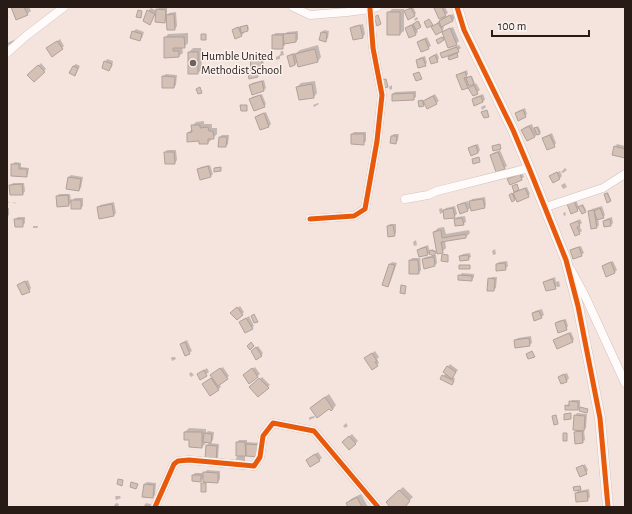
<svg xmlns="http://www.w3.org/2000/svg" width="632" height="514" font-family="'Alegreya Sans',sans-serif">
	<rect width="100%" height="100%" fill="#f5e4de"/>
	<path fill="#0003" d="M12,7H29L31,11L27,14Z
		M412,7H413L416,13L414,16L405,12Z
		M436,7H445L448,13L445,15Z
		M151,8L157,11L159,8H167V15L169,13L176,12L177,26L175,29L167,19L164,22L156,12L152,21L150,23L148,11Z
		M392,9H404V31L400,34H388V13Z
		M453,14L455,18L453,20L443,25L444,28L442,30L433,27L442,18Z
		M417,17L418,19L415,21L414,19Z
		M419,21L421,26L416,28L418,32L416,34L406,28L408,26L414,23L415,24Z
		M363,24L365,34L363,37L354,39L351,28L354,26Z
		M248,25L249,29L243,31L244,33L242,35L233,30L235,28L241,26V27Z
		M453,27L459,41L456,44L445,38L438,42V40L444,36L443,32L445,30Z
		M136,29L144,32L142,38L139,40L133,32Z
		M324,30L329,31L328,38L325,41L320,40L322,32Z
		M298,31V39L296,42L285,43V45L282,48L273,35L276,33H285V34L287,32Z
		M188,33V43L184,47H182L183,53L179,56L165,57V38L168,34Z
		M427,37L431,46L428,48L418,42L420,40Z
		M60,39L64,46L62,48L50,46Z
		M14,40L15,42L14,43L8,45L7,43Z
		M318,45L321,57L318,61H298L295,65L289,56L291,54L295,53V54L300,50Z
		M459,45L461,48L457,51L458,55V56L449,57L453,53H442L444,51Z
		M193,48H201L202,69L198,73L189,52Z
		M281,51H283L284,55L280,56V59H279L276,60V57L280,55Z
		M263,53L264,66L262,68L251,56L253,54Z
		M437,53L439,58L437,61L430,58L432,56Z
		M425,56L427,63L425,65L417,61L419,58Z
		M107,59L113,61L112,67L109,69L105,62Z
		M41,63L46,69L34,81L29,75Z
		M76,64L80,66L77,72L75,75L73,66Z
		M467,70L468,74L466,76L467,78L472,76L475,84L476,83L480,90L473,95L470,88L474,84L468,87L457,75L460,73Z
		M166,74L177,75L176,85L174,87L163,76Z
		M264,80L266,88L264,90L253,93L250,85L252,83Z
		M315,81L317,93L314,97L297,87L301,83Z
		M392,85V89L390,90L389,87Z
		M416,91V97L413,99L393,94L395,92Z
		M262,94L266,104L264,106L250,100L252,97Z
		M435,94L439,101L436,103L425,104L423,105L419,101L423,100V102L426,99Z
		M483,94L485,99L483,102L473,100L475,97Z
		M318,103L319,104L314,107L313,105Z
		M485,105L486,107L482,110L481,107Z
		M525,108L527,114L525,116L516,113L518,111Z
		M266,112L271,124L269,126L261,129L256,117L258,115Z
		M204,121V124H212V128H217V134L213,138H212V139L208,143L200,140L188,133L192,129V126L196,122Z
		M532,124L534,129L538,126L541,132L534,137L522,130L525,127Z
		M354,132H366V141L363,144L352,134Z
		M552,133L556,143L554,146L543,138L546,136Z
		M394,134H399L398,140L396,143L391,136Z
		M222,135H229L228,144L226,146L220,137Z
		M478,144L480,150L478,153L469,148L472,146Z
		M617,144L625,146V157L615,147Z
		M167,150H176L177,160L175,163L165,153Z
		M500,150L507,166L504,168L491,155L493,153Z
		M15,162L21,163V167L29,168L28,174L26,176L12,165Z
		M210,165L213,174L211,176L198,170L201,167Z
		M565,168L567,170L563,173L561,172Z
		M560,171L562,176L560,178L553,182L550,176L553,174Z
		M522,172L524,177L521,179H508L511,177Z
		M71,175L83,177L81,188L79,190L69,177Z
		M13,183H24L25,191L23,194L10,186Z
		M565,183L567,187L563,189L561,185Z
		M527,187L530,194L528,196L516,198L515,199L511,194L513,193V194L516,191Z
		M608,192L611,200H610L605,194Z
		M59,194H70L71,202L75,198H83V206L81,208L72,201L69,205L57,197Z
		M485,197L486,205L484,207H471L468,210L461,213L458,206L461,203L468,201L470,207L471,206L470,202L472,199Z
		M576,200L579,207L583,204L586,210L585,211L580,208L577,210L568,204Z
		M114,202L116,213L114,215L98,208L100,205Z
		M455,206L457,214L454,217L444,212L440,214L439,209L442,208L443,211L446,208Z
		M602,206L605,215L603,217L598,219L599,225L597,227L592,228L589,212L592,209Z
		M7,208H9V215L7,217Z
		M565,212L566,215L564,216L563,213Z
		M465,216L466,222L463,224L455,219L457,217Z
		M18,217H25V223L22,226L15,219Z
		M612,217L613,223L611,225L604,221L606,219Z
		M580,219L582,223L579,225L582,231L579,233L571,224L574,222Z
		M390,224H396V233L394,235L388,226Z
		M33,226H38V227L37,228H33Z
		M444,227L446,234L469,230L470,233L466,237L445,241L446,248L442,252L434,232L438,228Z
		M416,240L417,245L414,246L413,242Z
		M428,245L430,252L432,249L436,251L434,255L429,253L420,256L421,270L419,273L410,261L412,258H420L418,250L420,248Z
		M581,246L584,253L581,255L571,250L574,248Z
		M495,249L496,254L493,255L492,251Z
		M470,253L471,257L468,259L460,256L463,254Z
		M436,255L437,263L435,265L423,260L425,257Z
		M507,261L508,266L505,269L497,264L499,262Z
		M613,261L617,270L615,272L603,266L605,264Z
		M392,262L397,263L390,283L388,286L383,284L390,264Z
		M462,273L474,274V277L472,280L459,276Z
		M492,277H497L496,288L493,290L489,279Z
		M555,277L556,282L559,281L560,286L559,287H557V286L555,288L544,282L547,280Z
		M28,280L31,288L29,291L18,285L21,283Z
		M240,306L244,312L237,319L232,313Z
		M542,309L544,315L541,317L533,314L535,311Z
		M249,316L254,326L252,328L240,322Z
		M566,319L568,326L566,329L556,323L558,321Z
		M571,332L574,339L572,342L555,340L557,338Z
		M531,336L532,343L529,345L515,340L518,338Z
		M187,340L192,351L189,353L181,344L183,342Z
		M258,346L263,353L261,356L252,351Z
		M375,351L379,357L377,359L379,363L377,365L368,356Z
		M172,357H175L176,359L172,361L171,358Z
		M450,364L458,370L452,377L455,378L454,381L443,376L446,373L444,372Z
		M223,367L229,376L219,384L221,387L211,395L206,382L213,377L214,373Z
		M255,367L260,374L249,383L246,373Z
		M207,368L209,372L200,378L198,374Z
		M191,372L194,375L191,377L189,374Z
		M567,373L569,378L567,381L562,383L559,377L562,375Z
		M262,377L270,385L258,396L251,387Z
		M329,394L336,405L333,409L330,408H311L315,404Z
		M572,400H580V407L578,409L566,406L568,404H570V402Z
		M577,413L587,414L586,428L584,430L585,440L582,442L575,432L578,430L575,416Z
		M314,416L315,417L314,418L309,420V418L310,417Z
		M346,423L348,426L345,428L343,426Z
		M189,428L206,429V433L208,431L214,432L213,440L210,443L219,444L218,458L215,460L206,459L207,445L210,442L206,441V443L202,447L190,440L185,432Z
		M352,434L358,441L349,449L343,442Z
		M239,440H247V442L261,443L259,456L245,455V462L235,463L236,458L239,455L237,443Z
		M318,452L322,458L311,466L309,458Z
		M585,464L588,470L586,473L578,469Z
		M207,470L220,471V479L218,482L206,481V490L205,491L204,477L201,481L193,475L195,473H204Z
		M147,482L156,483L155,495L152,497L143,496L145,484Z
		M575,486H581V489L579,491L589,489L590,497L587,500L576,493L580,489L574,487Z
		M403,487L413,497L403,507L400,504L397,507H392L387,502Z
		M361,494L368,507H349L347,503L351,499Z
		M116,496H120L121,498L116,500L115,497Z
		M116,503L119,504L118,507H113Z
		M146,503L153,505L152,507H143Z"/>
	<path fill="#d4c0b4" stroke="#afa29b" d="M11,7H24L28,15L16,20Z
		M436,7H442L446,16L439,19L434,8Z
		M411,8L415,16L408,20L404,11Z
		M156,9L166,10L165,23L155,22Z
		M138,10L142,11L141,18L136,17Z
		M147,10L155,14L150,25L143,21Z
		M387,12H400V35H387Z
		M174,14L175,30H167L166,15Z
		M378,15L381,24L377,26L374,17Z
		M450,15L453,21L441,27L439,21Z
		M429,19L433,25L427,28L424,22Z
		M418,21L421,27L416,30L413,24Z
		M438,23L443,31L436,35L431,27Z
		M247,25L248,31L241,33L240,27Z
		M360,25L363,38L353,40L350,28Z
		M412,25L416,35L409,38L405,28Z
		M238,27L242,36L235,39L232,30Z
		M450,28L457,45L448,48L442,32Z
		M132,31L142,34L140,41L130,38Z
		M321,32L327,33L326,42L319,40Z
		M296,33V42L284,44L283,34Z
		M201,34H206V40H201Z
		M272,35H283V49H272Z
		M164,37H184L185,48H173V51H179V57L164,58Z
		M442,37L444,40L438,44L436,40Z
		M425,39L429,49L421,52L417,42Z
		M57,41L63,49L52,57L46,48Z
		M457,47L459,52L442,58L440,53Z
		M315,49L318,62L298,67L295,54Z
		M188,52H198V74H188Z
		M457,53L458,57L449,60L448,57Z
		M293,54L295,65L290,67L287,56Z
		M261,55L262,69L251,71L250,56Z
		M435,55L438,62L431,64L429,58Z
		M423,58L426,66L418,68L416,60Z
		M104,61L112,64L109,71L102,68Z
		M38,65L45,72L34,82L27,75Z
		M73,66L78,68L75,76L69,73Z
		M257,72L258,77L249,79L248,74Z
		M419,72L422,79L416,81L413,74Z
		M465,72L467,77L464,78L468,88L462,90L456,75Z
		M162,76L175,77L174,88H162Z
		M471,76L474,84L469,86L466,78Z
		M386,79L388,87L383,88L381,80Z
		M262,81L264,91L252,95L249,85Z
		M312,84L314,98L299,100L296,87Z
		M474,85L478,94L473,96L468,88Z
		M200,87L202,93L198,94L196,89Z
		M414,93V100L392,101V94Z
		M260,95L265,107L254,111L249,99Z
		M433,96L437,104L427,109L423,101Z
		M481,96L483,102L474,106L472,99Z
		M422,100L424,106L419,107L418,101Z
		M240,105H247V111H241Z
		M487,110L489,117L484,118L481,112Z
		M523,110L526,117L518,121L515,113Z
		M264,113L269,127L260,130L255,117Z
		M191,125H200V128L208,127L209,131H213L214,139H208V144H199V141L187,142V133L192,132Z
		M529,126L535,137L527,141L521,130Z
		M537,127L540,134L537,135L534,128Z
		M351,134H364V145L351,144Z
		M550,135L555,147L547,150L542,138Z
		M391,136H397L396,144L390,143Z
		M219,137H227L226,147H218Z
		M500,144L501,149L493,151L492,146Z
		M476,145L478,153L471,156L468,148Z
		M614,146L625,149V158L612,155Z
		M164,152H174L175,164H165Z
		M498,152L505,169L496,172L490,155Z
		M479,157L480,162L473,164L472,159Z
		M11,164H19V169H27V177L11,176Z
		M208,166L211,177L200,180L197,169Z
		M221,167V171L214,172V168Z
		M557,172L560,179L553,183L549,176Z
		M520,174L522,180L510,185L507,179Z
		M68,177L81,179L79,191L66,189Z
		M22,184L23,195H10L9,185Z
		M517,184L519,190L514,192L512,186Z
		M525,188L529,197L517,202L513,193Z
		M512,193L515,200L512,202L509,195Z
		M607,193L611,201L607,203L604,194Z
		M68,195L69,206L57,207L56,196Z
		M483,199L485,208L471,211L469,201Z
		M71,200H81V209H71Z
		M574,201L578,211L571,214L567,204Z
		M465,203L468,211L460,214L457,205Z
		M112,204L114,216L99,219L97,207Z
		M582,205L586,212L582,214L578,207Z
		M453,208L455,218L444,219L443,210Z
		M600,208L604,218L597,220L594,211Z
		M594,210L597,228L591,229L588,211Z
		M462,218L464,225L455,226L454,219Z
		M14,219H23V227H15Z
		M610,219L611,226L604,227L603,221Z
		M578,221L580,226L577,227L580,234L575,236L570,224Z
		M393,225L395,236L388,237L387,226Z
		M441,230L442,238L466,234V238L441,242L443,253L437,254L433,232Z
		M426,247L428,255L419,257L417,250Z
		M579,247L582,256L573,259L570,250Z
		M430,250L436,252L434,256L429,254Z
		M442,254L448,255V262L441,261Z
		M468,255L469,260L460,261L459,256Z
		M434,257L435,266L424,269L422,259Z
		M409,260H418L419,274H409Z
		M611,262L615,273L606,277L602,266Z
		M505,263L506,270L496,271V264Z
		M389,264L395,265L388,287L382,285Z
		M459,265H470V269H459Z
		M458,275L472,276V281L458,280Z
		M488,278L495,279L494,291H487Z
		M553,279L556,289L546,291L543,282Z
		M25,281L30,292L22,295L17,285Z
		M401,285L406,286L405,294L400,293Z
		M237,307L243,315L237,320L230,313Z
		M539,311L542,318L534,321L532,313Z
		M254,314L258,322L254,323L251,316Z
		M246,318L253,329L245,333L239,322Z
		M564,320L567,330L558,333L555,323Z
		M569,333L573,342L557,349L553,340Z
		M529,338L530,346L515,348L514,340Z
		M185,342L190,354L185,356L180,344Z
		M251,342L254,346L250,350L247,346Z
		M256,347L262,356L256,360L251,351Z
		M532,351L535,357L528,359L526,354Z
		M372,353L377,361L375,362L378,366L372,370L364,358Z
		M447,366L456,372L452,379L443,372Z
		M220,368L228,379L218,386L210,375Z
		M252,368L258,377L249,384L243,375Z
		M204,370L207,376L200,380L197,374Z
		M564,374L567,382L561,384L558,377Z
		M442,375L454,381L452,385L440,379Z
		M211,378L219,390L210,396L202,384Z
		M259,378L269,388L258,397L249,387Z
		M325,397L333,409L331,411L329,409L317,418L310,408Z
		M569,401L578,402V410H565V405L569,406Z
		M580,407L588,409L587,413L579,411Z
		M571,413V419L564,420V414Z
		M556,415L558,424L554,425L552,416Z
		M574,415L585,416L584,431L573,430Z
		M582,431L583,443L575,444L574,432Z
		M184,432H202V448L189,447V440H184Z
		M204,433L212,434L211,443L203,442Z
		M563,433H567V441H563Z
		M349,436L356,444L349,450L342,442Z
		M236,442H245L246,456H236Z
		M246,444L259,445V457L246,456Z
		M206,445L217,446L216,461L205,460Z
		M315,454L320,461L310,467L306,460Z
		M583,465L587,474L580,477L576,468Z
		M203,472L218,473V483L203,482Z
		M192,475H201V482L192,481Z
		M118,479L123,480L122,486L117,484Z
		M131,482L138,484L136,489L130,487Z
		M201,483H206V492H201Z
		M144,484L154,485L153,498L142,497Z
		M580,486L581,490L574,491L573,487Z
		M399,490L410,501L405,507H401L400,506L398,507H390L386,502Z
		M587,491L588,501L576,502L575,493Z
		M357,497L362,507H348L346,503Z"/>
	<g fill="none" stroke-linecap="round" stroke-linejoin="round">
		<g stroke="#d1c2bc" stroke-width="9">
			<path id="minor" d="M293,7L310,15L347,12L370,9L377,7
				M7,53L26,36L64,7
				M405,199L428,195L437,191L529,168
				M546,207L603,188L625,174
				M310,219L354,216L365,209L377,141L382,95L373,48L370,9
				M571,270L585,296L625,383
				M155,507L174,464L178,461L189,460L254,466L260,457L263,436L273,423L314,431L378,507"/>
		</g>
		<g stroke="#d1c2bc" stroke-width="11">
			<path id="tertiary" d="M457,7L464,30L513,130L529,168L566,260L578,306L600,418L608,507"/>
		</g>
		<path stroke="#d2cdcb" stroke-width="1" stroke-dasharray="3 3" stroke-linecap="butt" d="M7,202L16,203"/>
		<use href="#minor" stroke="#fefbfa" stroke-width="8"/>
		<use href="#tertiary" stroke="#fefbfa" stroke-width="10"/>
		<g stroke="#faf2ef" stroke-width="8">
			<path id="cycleway" d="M457,7L464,30L513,130L529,168L566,260L578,306L600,418L608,507
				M310,219L354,216L365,209L377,141L382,95L373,48L370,9
				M155,507L174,464L178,461L189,460L254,466L260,457L263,436L273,423L314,431L378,507"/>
		</g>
		<use href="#cycleway" stroke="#e8590c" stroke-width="5"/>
	</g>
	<circle fill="#70615c" stroke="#faf2ef" stroke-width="1.5" cx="193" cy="63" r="4"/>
	<g text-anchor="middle" stroke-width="3" stroke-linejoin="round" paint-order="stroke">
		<g font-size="12" fill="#281b16" stroke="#faf2ef" text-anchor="start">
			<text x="201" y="60">Humble United<tspan x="201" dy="14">Methodist School</tspan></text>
		</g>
	</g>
	<rect width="632" height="514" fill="none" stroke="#281b16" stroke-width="16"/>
	<path d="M492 30v6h97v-6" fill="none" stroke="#281b16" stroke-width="2"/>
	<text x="498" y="30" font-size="12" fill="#281b16" stroke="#faf2ef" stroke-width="3" paint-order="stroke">100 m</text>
</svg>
